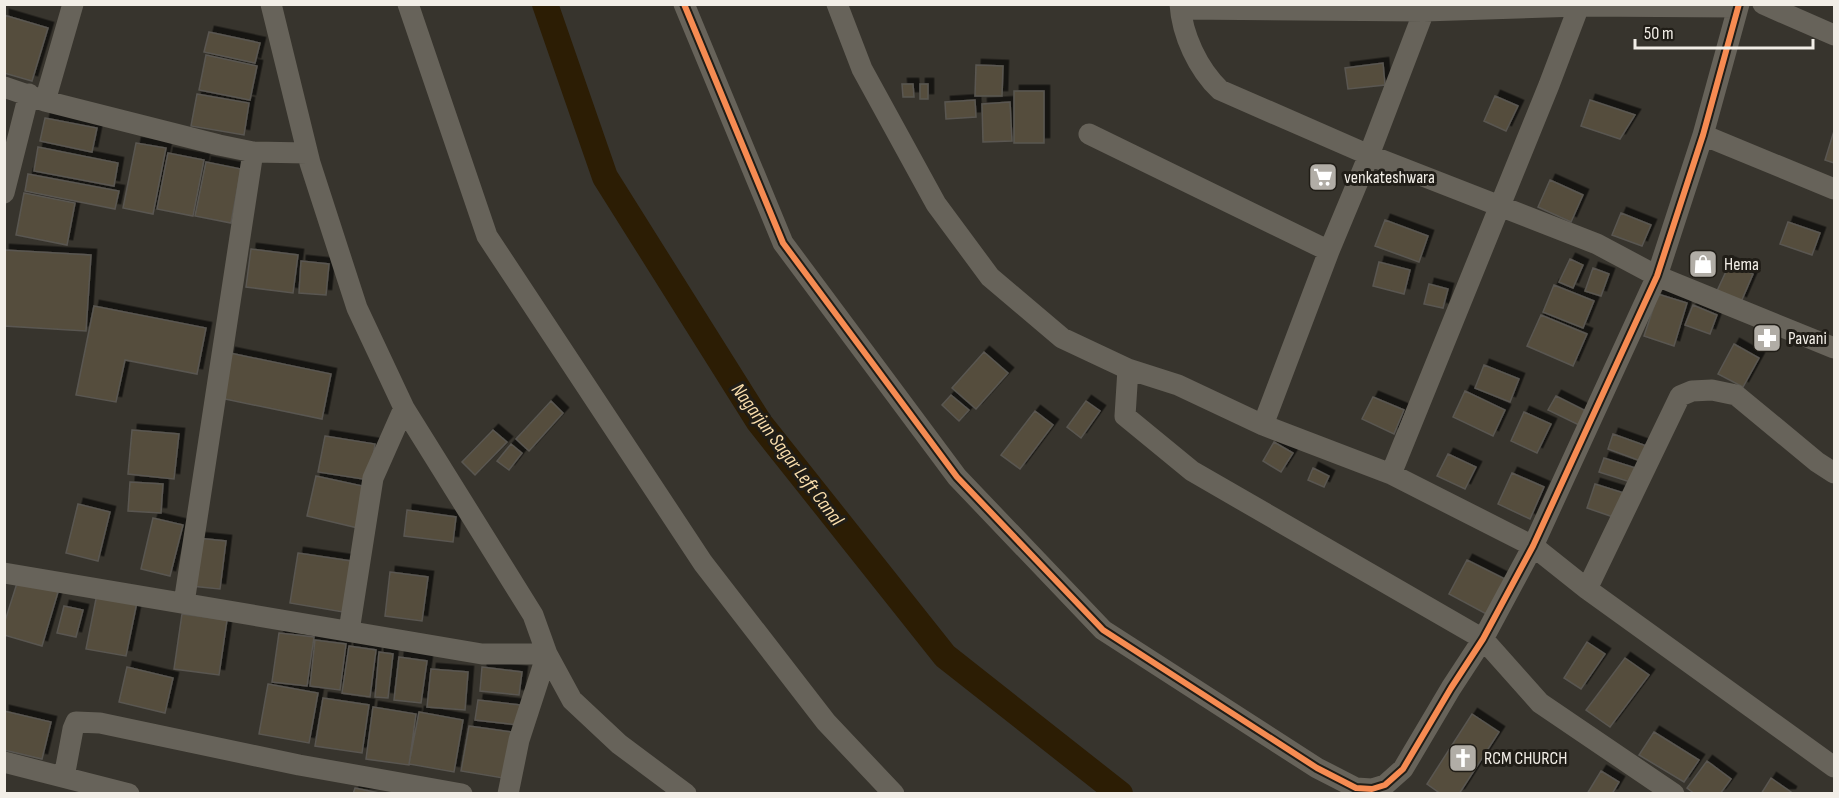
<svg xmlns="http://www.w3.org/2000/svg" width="1839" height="798" font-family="'Sofia Sans Condensed',sans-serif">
	<defs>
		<filter id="shadow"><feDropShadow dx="5.5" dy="-5.5" stdDeviation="0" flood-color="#0009"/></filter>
	</defs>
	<rect width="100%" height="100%" fill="#37342d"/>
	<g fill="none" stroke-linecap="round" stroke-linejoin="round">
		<path stroke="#2c1d04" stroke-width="26" d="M545,4L605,177L759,422L945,656L1120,794"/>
	</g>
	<path fill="#544d3d" stroke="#5a5751" stroke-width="1.5" filter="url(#shadow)" d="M4,15L48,28L32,81L4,73Z
		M209,32L260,43L255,63L204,52Z
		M206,55L257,66L250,100L199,90Z
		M1383,63L1385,85L1348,89L1345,68Z
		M976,65L1003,66L1002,96H975Z
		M902,84H913L914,97H903Z
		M920,84H928V99H920Z
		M1014,91H1044V143H1014Z
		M197,94L249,103L244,135L191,126Z
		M1495,96L1518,106L1506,131L1484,121Z
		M975,100L976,117L946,119L945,102Z
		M1590,100L1635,115L1620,139L1581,126Z
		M1010,102L1012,141L983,142L982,104Z
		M45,118L97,128L92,152L40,141Z
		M1834,131V163L1825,160Z
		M136,143L166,148L153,214L123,208Z
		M38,147L118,163L114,186L34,171Z
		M168,153L204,160L193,216L157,209Z
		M206,162L241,169L231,223L195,216Z
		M28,174L119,191L115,209L25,191Z
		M1550,180L1583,195L1571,222L1538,207Z
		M24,193L75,203L67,245L16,235Z
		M1621,213L1651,225L1642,246L1612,235Z
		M1385,220L1428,236L1419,262L1375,246Z
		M1788,222L1820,233L1812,255L1780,244Z
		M251,249L298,255L293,293L246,287Z
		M4,250L91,255L86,331L4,326Z
		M1570,259L1583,265L1573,288L1559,282Z
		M301,261L329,264L326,295L299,293Z
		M1379,262L1410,270L1404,294L1373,286Z
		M1730,263L1753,274L1741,302L1717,291Z
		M1593,268L1609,274L1601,296L1585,291Z
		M1429,284L1448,289L1443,308L1424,304Z
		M1554,285L1594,301L1583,328L1543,312Z
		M1658,294L1687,303L1674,346L1644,336Z
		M1693,305L1717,315L1710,334L1685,325Z
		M94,306L206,328L197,374L125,360L116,402L76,395Z
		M1541,315L1587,334L1573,366L1527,346Z
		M1734,344L1759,358L1743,387L1718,374Z
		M984,352L1008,373L976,409L952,388Z
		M230,353L331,374L322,419L220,398Z
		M1484,365L1519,379L1510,402L1475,388Z
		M1465,391L1505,410L1493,436L1453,417Z
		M951,395L969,410L959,421L942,405Z
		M1556,396L1586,411L1579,425L1548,410Z
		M1373,397L1404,410L1394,434L1362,419Z
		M551,401L563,413L529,451L516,439Z
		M1086,401L1100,411L1081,438L1067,427Z
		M1035,411L1053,425L1020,469L1001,455Z
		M1524,412L1551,424L1537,453L1511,441Z
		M132,430L179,434L174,479L128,474Z
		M493,430L507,442L475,475L462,462Z
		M1613,434L1652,448L1646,463L1608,449Z
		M325,436L375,444L369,480L318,472Z
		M1274,442L1293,453L1281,472L1263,461Z
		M511,444L522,453L509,470L497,461Z
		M1448,454L1476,467L1465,489L1437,476Z
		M1604,458L1642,470L1630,482L1599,472Z
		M1313,468L1329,476L1324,487L1308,480Z
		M1512,473L1544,487L1530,519L1498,504Z
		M316,476L367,487L358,528L307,516Z
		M130,482L163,484L161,513L128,511Z
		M1595,484L1627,494L1619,519L1587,508Z
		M78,504L110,512L98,561L66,553Z
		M407,510L456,517L453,542L404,536Z
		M153,518L183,525L170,576L141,569Z
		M197,538L226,541L220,589L191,586Z
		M298,553L351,561L343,612L290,603Z
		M1467,560L1511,582L1492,617L1449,594Z
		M390,572L428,577L422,621L385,616Z
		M18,580L58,592L42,646L4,635V624Z
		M97,594L137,602L126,656L86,649Z
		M64,606L83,610L76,637L57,633Z
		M182,614L227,620L219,675L174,669Z
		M279,633L314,637L307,686L272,682Z
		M315,640L346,644L340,690L310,686Z
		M1587,642L1605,654L1581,689L1564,678Z
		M349,646L376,650L370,697L342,693Z
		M379,652L393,654L388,698L375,697Z
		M399,657L427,661L421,703L394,700Z
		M1625,658L1649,675L1610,727L1586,710Z
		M127,667L173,678L165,713L119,702Z
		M482,667L522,672L519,695L480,691Z
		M431,669L468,672L465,710L427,707Z
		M268,684L318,693L309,743L259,734Z
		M323,698L369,705L362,753L315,746Z
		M478,700L520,705L518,725L475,720Z
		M373,707L416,714L409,765L366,759Z
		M4,711L51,722L42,759L4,750Z
		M419,712L463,720L454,772L409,764Z
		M1472,714L1499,732L1459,794H1441L1427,784Z
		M469,726L511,732L503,778L461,771Z
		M1654,732L1699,760L1684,782L1639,755Z
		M1707,761L1731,779L1720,794H1695L1687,788Z
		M1601,771L1619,782L1612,794H1587Z
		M1771,778L1791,792L1790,794H1761Z
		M355,788L384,794H353Z"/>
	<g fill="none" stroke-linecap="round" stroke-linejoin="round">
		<path stroke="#67635a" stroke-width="21" d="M408,4L487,236L703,563L826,722L894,794
			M684,4L783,243L957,477L1103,630L1317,768L1356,788L1372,789L1385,785L1403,769L1451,688L1483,639L1533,546L1657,276L1703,135L1739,4
			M837,4L862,69L936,204L990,277L1062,338L1128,369L1125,416L1192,471L1483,639L1540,703L1674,794
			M1180,4C1182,35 1198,69 1220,90L1369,155L1597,244L1657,276L1834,348
			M1763,4L1834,35
			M1181,9L1424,11L1579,6L1738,7
			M4,87L45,101L219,145L253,152L307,153
			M45,101L73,4
			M1089,134L1329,251
			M1703,135L1834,189
			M4,193L29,94
			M1128,369L1178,385L1263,425L1391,474L1533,546L1587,589L1834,767
			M1263,425L1329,251L1369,155L1424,11
			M1391,474L1549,85L1579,6
			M4,573L482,654H547L533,615L404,408L357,308L310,163L271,4
			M1587,589L1680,396L1692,391L1712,390L1736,395L1817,462L1834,473
			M184,603L253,152
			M349,631L373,478L404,408
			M4,762L129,794
			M64,777L73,729L76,722L100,723L299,765L462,794
			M508,794L519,740L547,654L572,700L619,744L686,794"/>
		<g stroke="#201d17" stroke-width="10">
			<path id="cycleway" d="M684,4L783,243L957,477L1103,630L1317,768L1356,788L1372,789L1385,785L1403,769L1451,688L1483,639L1533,546L1657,276L1703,135L1739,4"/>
		</g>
		<use href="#cycleway" stroke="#f68b52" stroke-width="6"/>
	</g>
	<defs>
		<g id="supermarket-square" transform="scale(1.5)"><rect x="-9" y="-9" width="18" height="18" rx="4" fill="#b1ada6" stroke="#201d17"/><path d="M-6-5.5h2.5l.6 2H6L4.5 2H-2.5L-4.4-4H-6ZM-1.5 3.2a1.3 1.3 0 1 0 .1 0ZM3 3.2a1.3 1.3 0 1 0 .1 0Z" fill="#fff"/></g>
		<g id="shop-square" transform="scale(1.5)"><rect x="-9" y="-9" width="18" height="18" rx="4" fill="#b1ada6" stroke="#201d17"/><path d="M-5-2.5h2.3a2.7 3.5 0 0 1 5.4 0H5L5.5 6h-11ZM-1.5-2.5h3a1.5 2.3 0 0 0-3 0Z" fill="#fff"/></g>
		<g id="pharmacy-square" transform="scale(1.5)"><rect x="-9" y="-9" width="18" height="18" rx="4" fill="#b1ada6" stroke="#201d17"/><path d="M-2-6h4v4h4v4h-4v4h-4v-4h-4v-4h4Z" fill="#fff"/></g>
		<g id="church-square" transform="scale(1.5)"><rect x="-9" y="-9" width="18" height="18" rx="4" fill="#b1ada6" stroke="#201d17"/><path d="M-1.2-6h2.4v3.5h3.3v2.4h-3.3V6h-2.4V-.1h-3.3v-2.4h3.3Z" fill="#fff"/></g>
	</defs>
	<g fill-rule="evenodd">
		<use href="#supermarket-square" x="1323" y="177"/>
		<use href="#shop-square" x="1703" y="264"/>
		<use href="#pharmacy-square" x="1767" y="338"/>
		<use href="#church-square" x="1463" y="758"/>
	</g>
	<g text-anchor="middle" stroke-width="6" stroke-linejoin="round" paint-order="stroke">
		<g font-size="18" fill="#f2eee7" stroke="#201d17" text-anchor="start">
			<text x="1344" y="183">venkateshwara</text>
			<text x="1724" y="270">Hema</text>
			<text x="1788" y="344">Pavani</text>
			<text x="1484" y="764">RCM CHURCH</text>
		</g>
		<g font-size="20" font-style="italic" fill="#fadeac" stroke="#201d17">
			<text transform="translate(788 454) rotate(53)" y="7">Nagarjun Sagar Left Canal</text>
		</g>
	</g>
	<rect width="1839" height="798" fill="none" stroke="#f2eee7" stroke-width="12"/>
	<path d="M1635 39v9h178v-9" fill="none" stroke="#f2eee7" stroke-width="3"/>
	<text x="1644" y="39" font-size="18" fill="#f2eee7" stroke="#201d17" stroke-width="4.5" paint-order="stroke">50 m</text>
</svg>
